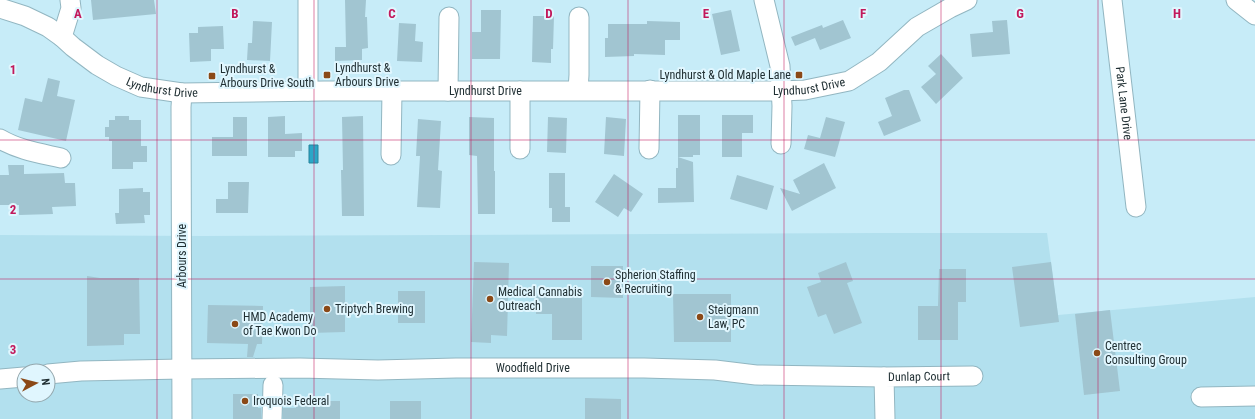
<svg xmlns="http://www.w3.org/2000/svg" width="1255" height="419" font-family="'Roboto Condensed',sans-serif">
	<rect width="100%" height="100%" fill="#c7ecf8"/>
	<path fill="#b2e0ee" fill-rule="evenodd" d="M880,233H1047L1058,315L1255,297V419H0V235L203,236ZM24,371H48V395H24Z"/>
	<path fill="#2aa7c7" stroke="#27839b" d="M309,145H318V163H309Z"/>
	<path fill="#a1c5d1" d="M91,0H154L156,14L93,20Z
		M345,0H366L365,17H367L368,48L362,49V60L335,61V47H346Z
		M481,10H501L500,59H472V32H481Z
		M731,10L740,51L721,55L712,14Z
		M533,16H554L553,49H551V63L532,62Z
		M843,20L851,38L820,50L815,38L795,46L791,37L822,25L823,28Z
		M1007,20L1010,54L972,57L970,34L993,32L992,21Z
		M253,21L272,22L270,61L247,60L248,43H252Z
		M647,21L680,22V40H665V55L634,54V56L605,57V38H608V24H647Z
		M399,23L416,24L415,41L423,42L422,62L397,61Z
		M223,26L224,49H211V61L190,62L189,33H198V27Z
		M941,54L963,78L936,104L921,87L936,74L928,66Z
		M48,78L60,81L57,96L75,100L66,141L18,130L25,98L42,102Z
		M904,90H909L921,121L884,136L878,122L892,116L885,98Z
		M678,115H700V155H693V157H678Z
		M722,115H753V133H742V157H722Z
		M115,116H129V120H141V146H147V162H133V169H112V141H109V137H105V127H109V120H115Z
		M285,116V134L302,133V151H295V157H268V117Z
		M363,116L364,216H342L341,170H343L342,117Z
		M233,117H247V156H212V137H233Z
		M469,117L494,118V171H495V214H478L477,156L469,155Z
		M548,117L567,118L566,153L547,152Z
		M606,117L626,119L624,156L604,154Z
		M826,117L845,122L835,157L804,149L808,135L820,138Z
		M418,119L441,121L438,170L442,171L440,208L417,207L420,156H416Z
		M678,157L693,162L694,202L658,203V188H676V168H678Z
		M824,163L836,188L792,211L780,188L800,194L793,180Z
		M8,165H24V174L64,173L65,183H75L76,206L52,207L53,214L19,215V205H0V175H9Z
		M549,173H565V207H570V222H552V208H549Z
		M614,174L643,194L631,212L624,208L618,217L595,202Z
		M737,175L774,186L767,210L730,199Z
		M228,182H249L248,213H216V199H228Z
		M143,188V192H150V215H144L145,223L116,224L115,213H119V189Z
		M474,262L509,263L507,336L491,335V343L471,342Z
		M846,262L853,281L847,283L862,323L834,334L826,314L818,317L807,287L821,282L818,273Z
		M1051,262L1059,322L1020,327L1012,267Z
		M591,266H623V298L591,297Z
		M939,269H966V302H958V340H918V306H938Z
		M87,276L100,278H139L140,334H124V345L87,346Z
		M345,286V332L310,333V287Z
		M536,289L582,290V340H552V314H536Z
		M398,291H425V323H398Z
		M673,294H731V342H674Z
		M208,305L263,306L262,344H257L253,357H247L248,344L207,343Z
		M1110,310L1120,391L1084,395L1075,314Z
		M233,394H258V408H261V419H233Z
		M585,398L621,399V419H585Z
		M296,401H340V419H283V408H296Z
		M390,401H421V419H390Z"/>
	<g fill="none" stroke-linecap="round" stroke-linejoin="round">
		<g stroke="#92b6c1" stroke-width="21">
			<g id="minor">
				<path d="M308,0V91"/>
				<path d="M764,0L780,66L782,106L781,144"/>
				<path id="s1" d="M1112,0L1136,207"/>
				<path d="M1236,0L1255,15"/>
				<path id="s2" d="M0,8L25,16L48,27L62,37L73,47L97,65L116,76L141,87L182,93L324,91H781L805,90L849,81L879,62L917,27L950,8L967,0"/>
				<path d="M62,37L71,8L70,0"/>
				<path d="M578,90L579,75V17"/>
				<path d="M448,91L449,17"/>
				<path d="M0,139C19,150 39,153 61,158"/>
				<path d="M520,149V91"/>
				<path d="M649,149L650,90"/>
				<path d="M391,155L392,91"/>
				<path id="s3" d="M48,374L81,371L182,369L300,368L378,370L456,368H644L715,370L756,375L884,377"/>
				<path d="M0,379L24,377"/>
				<path d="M1201,397L1255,396"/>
				<path d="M182,419L181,107L182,93"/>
				<path d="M272,419L273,385"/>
				<path id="s4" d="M885,419L884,377L973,376"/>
			</g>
		</g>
		<use href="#minor" stroke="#fff" stroke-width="19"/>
	</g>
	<path fill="none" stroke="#c2185b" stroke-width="1" stroke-opacity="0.55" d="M157,0V419M314,0V419M471,0V419M628,0V419M784,0V419M941,0V419M1098,0V419M0,140H1255M0,279H1255"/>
	<g fill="#8b4917" stroke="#e0f6fe" stroke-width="1.5">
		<rect x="323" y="71" width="8" height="8" rx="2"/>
		<rect x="795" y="71" width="8" height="8" rx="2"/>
		<rect x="208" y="72" width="8" height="8" rx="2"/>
		<circle cx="607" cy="282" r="4"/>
		<circle cx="490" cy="299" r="4"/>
		<circle cx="327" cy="309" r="4"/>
		<circle cx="700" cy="317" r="4"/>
		<circle cx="235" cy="324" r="4"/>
		<circle cx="1097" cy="353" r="4"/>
		<circle cx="245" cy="401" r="4"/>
	</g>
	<g text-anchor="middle" stroke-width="4" stroke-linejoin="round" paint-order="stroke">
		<g font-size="12" fill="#213034" stroke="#e0f6fe" text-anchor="start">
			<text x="335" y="72">Lyndhurst &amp;<tspan x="335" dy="14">Arbours Drive</tspan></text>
			<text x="220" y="73">Lyndhurst &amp;<tspan x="220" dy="14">Arbours Drive South</tspan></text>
			<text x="791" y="79" text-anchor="end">Lyndhurst &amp; Old Maple Lane</text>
			<text x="615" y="279">Spherion Staffing<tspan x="615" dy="14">&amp; Recruiting</tspan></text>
			<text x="498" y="296">Medical Cannabis<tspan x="498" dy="14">Outreach</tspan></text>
			<text x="335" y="313">Triptych Brewing</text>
			<text x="708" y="314">Steigmann<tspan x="708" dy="14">Law, PC</tspan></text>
			<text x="243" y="321">HMD Academy<tspan x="243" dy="14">of Tae Kwon Do</tspan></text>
			<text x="1105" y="350">Centrec<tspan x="1105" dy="14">Consulting Group</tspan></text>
			<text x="253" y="405">Iroquois Federal</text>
		</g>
		<g font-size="12" fill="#213034" stroke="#e0f6fe">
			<text dy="4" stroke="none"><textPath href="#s2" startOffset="832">Lyndhurst Drive</textPath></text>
			<text dy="4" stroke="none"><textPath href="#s2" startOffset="184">Lyndhurst Drive</textPath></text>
			<text dy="4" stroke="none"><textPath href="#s2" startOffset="508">Lyndhurst Drive</textPath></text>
			<text dy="4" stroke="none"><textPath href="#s1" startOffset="104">Park Lane Drive</textPath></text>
			<text transform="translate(182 256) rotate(-90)" y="4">Arbours Drive</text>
			<text dy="4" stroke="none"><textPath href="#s3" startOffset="485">Woodfield Drive</textPath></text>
			<text dy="4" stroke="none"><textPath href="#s4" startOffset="77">Dunlap Court</textPath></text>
		</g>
	</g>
	<g font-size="13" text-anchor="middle" font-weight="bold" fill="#c2185b" stroke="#e0f6fe" stroke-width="4" stroke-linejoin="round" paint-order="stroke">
		<text x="78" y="18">A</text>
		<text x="235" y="18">B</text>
		<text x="392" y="18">C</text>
		<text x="549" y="18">D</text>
		<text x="706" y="18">E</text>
		<text x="863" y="18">F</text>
		<text x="1020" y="18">G</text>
		<text x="1177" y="18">H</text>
		<text x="13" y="74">1</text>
		<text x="13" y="214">2</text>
		<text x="13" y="354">3</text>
	</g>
	<g transform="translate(36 383) rotate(83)"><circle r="19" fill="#e0f6fe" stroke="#94a7ad"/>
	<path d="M0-3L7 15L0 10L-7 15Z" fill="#8b4917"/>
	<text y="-6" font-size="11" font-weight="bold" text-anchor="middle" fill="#213034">N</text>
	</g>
</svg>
